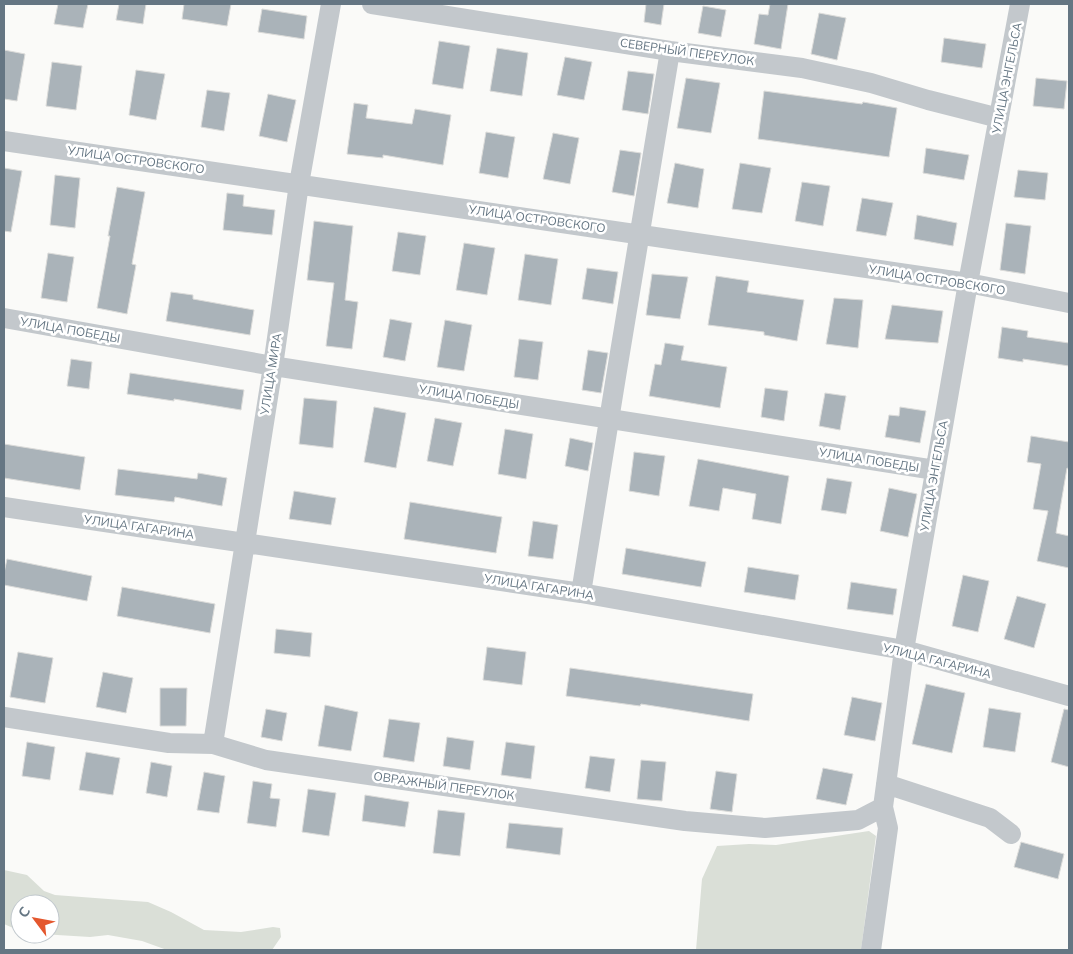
<svg xmlns="http://www.w3.org/2000/svg" width="1073" height="954" font-family="Mulish,sans-serif">
	<rect width="100%" height="100%" fill="#fafaf8"/>
	<path fill="#dadfd7" d="M869,831L876,836L861,950H696L702,879L717,846L749,844L776,845Z
		M4,870L27,875L44,891L55,895L148,902L171,912L204,930L241,932L273,927L280,928L281,937L272,950H167L142,941L108,935L90,937L41,934H50V904H20V931L4,924Z"/>
	<path fill="#aab3b9" stroke="#dcdcda" d="M58,4H88L83,28L54,24Z
		M119,4H146L143,24L116,20Z
		M184,4H231L227,26L182,19Z
		M646,4H664L661,25L644,22Z
		M770,4H788L781,49L754,44L759,14L768,15Z
		M703,6L726,10L721,37L698,33Z
		M262,9L307,16L304,39L258,32Z
		M819,13L846,18L837,60L811,54Z
		M944,38L986,44L982,68L941,62Z
		M439,41L470,46L463,89L432,84Z
		M497,48L528,53L522,96L490,91Z
		M4,50L25,54L17,101L4,99Z
		M565,57L592,62L584,100L557,95Z
		M52,62L82,66L76,110L46,106Z
		M136,70L165,74L156,120L129,115Z
		M628,71L654,74L648,114L622,110Z
		M686,78L720,83L711,133L677,128Z
		M1036,78L1067,81L1064,109L1033,106Z
		M207,90L230,93L224,131L201,127Z
		M764,91L862,104L863,102L897,108L889,157L758,139Z
		M268,94L296,100L287,142L259,136Z
		M354,103L368,105L366,118L412,124L415,109L451,115L443,165L383,155V158L347,154Z
		M486,132L515,137L508,178L479,173Z
		M553,133L579,138L570,184L543,179Z
		M926,148L969,155L964,180L923,173Z
		M620,150L641,153L634,196L612,192Z
		M675,163L704,169L698,208L667,203Z
		M740,163L771,168L762,213L732,209Z
		M4,168L22,171L11,232L4,231Z
		M1018,170L1048,173L1045,200L1014,197Z
		M55,175L80,178L75,228L50,225Z
		M802,182L830,186L823,226L795,221Z
		M117,187L145,192L132,264L136,265L127,314L97,308L110,236H108Z
		M227,193L244,195L243,206L275,210L272,235L223,230Z
		M862,198L893,203L886,236L856,231Z
		M917,215L957,223L953,246L914,239Z
		M314,221L353,226L345,300L358,302L352,349L326,346L334,283L307,280Z
		M1006,223L1031,226L1025,274L1000,270Z
		M398,232L426,236L420,275L392,271Z
		M464,243L495,248L487,295L456,290Z
		M48,253L74,257L67,302L41,298Z
		M525,254L558,259L551,305L518,300Z
		M587,268L618,272L613,304L582,299Z
		M652,274L688,277L680,319L646,315Z
		M716,276L749,281L747,292L804,300L797,341L764,335V332L708,325Z
		M171,292L193,295V299L254,310L250,335L166,321Z
		M834,298L863,300L858,348L826,344Z
		M892,305L943,311L938,343L885,339Z
		M390,319L412,323L405,361L383,357Z
		M445,320L472,325L464,371L437,367Z
		M1002,327L1028,331L1027,337L1069,343V366L1023,359V362L998,358Z
		M519,339L543,342L538,380L514,377Z
		M665,343L684,346L681,360L727,367L720,408L649,396L655,364L661,365Z
		M588,350L608,353L601,393L582,390Z
		M71,359L92,362L89,389L67,386Z
		M130,373L244,390L241,410L174,399V401L127,394Z
		M765,388L788,391L784,421L761,417Z
		M825,393L846,396L840,430L819,426Z
		M304,398L337,401L333,448L299,444Z
		M374,407L406,413L396,468L364,462Z
		M900,407L926,411L920,443L885,437L889,415L899,416Z
		M435,418L462,423L453,466L427,461Z
		M505,429L533,434L526,479L498,474Z
		M1031,436L1069,442V469L1067,468L1056,533L1069,536V568L1037,561L1048,511L1033,509L1041,464L1027,462Z
		M570,438L593,443L588,471L565,466Z
		M4,444L85,457L80,490L4,478Z
		M634,452L665,456L659,496L629,491Z
		M698,459L789,476L781,524L752,519L756,494L723,488L719,511L689,506Z
		M118,469L197,479L198,473L227,478L222,506L175,497L174,502L115,495Z
		M827,478L852,482L846,514L821,510Z
		M889,488L917,494L908,537L880,531Z
		M294,491L336,498L331,525L289,519Z
		M410,502L502,517L496,553L404,539Z
		M533,521L558,525L553,559L528,556Z
		M626,548L706,562L701,587L622,574Z
		M7,559L92,576L87,601L4,585V573Z
		M748,567L799,575L795,600L744,592Z
		M963,575L989,581L978,632L952,626Z
		M851,582L897,589L893,615L847,609Z
		M122,587L215,604L210,633L117,616Z
		M1017,596L1046,604L1034,648L1004,639Z
		M276,629L312,633L310,657L274,653Z
		M487,647L526,652L522,685L483,680Z
		M18,652L53,658L45,703L10,697Z
		M570,668L753,694L749,721L641,704L640,706L566,696Z
		M103,672L133,678L126,713L96,707Z
		M926,684L965,693L952,753L912,744Z
		M160,688H187L186,726H160Z
		M852,697L882,703L875,741L844,735Z
		M325,705L358,712L351,751L318,746Z
		M989,708L1021,713L1015,752L983,747Z
		M266,709L287,713L282,741L261,737Z
		M1064,709L1069,710V767L1051,762Z
		M389,719L420,723L414,762L383,757Z
		M447,737L474,741L470,770L443,766Z
		M27,742L55,747L50,780L22,776Z
		M506,742L535,746L531,779L501,775Z
		M86,752L120,758L113,795L79,790Z
		M590,756L615,759L610,792L585,788Z
		M641,760L666,762L662,801L637,799Z
		M151,762L172,766L167,797L146,793Z
		M823,768L853,774L846,805L816,799Z
		M716,771L737,774L732,812L710,809Z
		M204,772L225,776L219,813L197,810Z
		M253,781L272,784L270,798L280,799L276,827L247,823Z
		M308,789L336,793L329,836L302,832Z
		M365,795L409,802L405,827L362,821Z
		M438,810L465,813L460,856L433,853Z
		M509,823L563,828L560,855L506,848Z
		M1021,842L1064,854L1058,879L1014,867Z"/>
	<g fill="none" stroke-linecap="round" stroke-linejoin="round">
		<path stroke="#c3c8cc" stroke-width="20" d="M372,4L670,51L802,68L871,83L928,100L999,118
			M4,141L968,283L1069,303
			M4,318L273,366L935,470
			M4,507L581,593L904,650L1069,696
			M581,593C609,412 641,232 670,51
			M4,717L169,743L213,744L266,760L685,821L765,828L858,820L883,807
			M213,744L273,366L299,184L331,4
			M886,784L990,818L1011,834
			M871,950L888,828L883,807L904,650L968,283L1020,4"/>
	</g>
	<g text-anchor="middle" stroke-width="5" stroke-linejoin="round" paint-order="stroke">
		<g font-size="12" fill="#657683" stroke="#fff">
			<text transform="translate(687 52) rotate(8)" y="4">СЕВЕРНЫЙ ПЕРЕУЛОК</text>
			<text transform="translate(1007 78) rotate(-79)" y="4">УЛИЦА ЭНГЕЛЬСА</text>
			<text transform="translate(136 160) rotate(8)" y="4">УЛИЦА ОСТРОВСКОГО</text>
			<text transform="translate(537 219) rotate(8)" y="4">УЛИЦА ОСТРОВСКОГО</text>
			<text transform="translate(937 280) rotate(9)" y="4">УЛИЦА ОСТРОВСКОГО</text>
			<text transform="translate(70 330) rotate(10)" y="4">УЛИЦА ПОБЕДЫ</text>
			<text transform="translate(271 374) rotate(-81)" y="4">УЛИЦА МИРА</text>
			<text transform="translate(469 397) rotate(9)" y="4">УЛИЦА ПОБЕДЫ</text>
			<text transform="translate(869 460) rotate(9)" y="4">УЛИЦА ПОБЕДЫ</text>
			<text transform="translate(934 476) rotate(-80)" y="4">УЛИЦА ЭНГЕЛЬСА</text>
			<text transform="translate(139 527) rotate(8)" y="4">УЛИЦА ГАГАРИНА</text>
			<text transform="translate(539 587) rotate(9)" y="4">УЛИЦА ГАГАРИНА</text>
			<text transform="translate(937 661) rotate(14)" y="4">УЛИЦА ГАГАРИНА</text>
			<text transform="translate(444 786) rotate(8)" y="4">ОВРАЖНЫЙ ПЕРЕУЛОК</text>
		</g>
	</g>
	<rect width="1073" height="954" fill="none" stroke="#657683" stroke-width="10"/>
	<g transform="translate(35 919) rotate(302)"><circle r="24" fill="#ffffff" stroke="#c1c8cd"/>
	<path d="M0-4L9 19L0 12L-9 19Z" fill="#e4572e"/>
	<text y="-8" font-size="14" font-weight="bold" text-anchor="middle" fill="#657683">С</text>
	</g>
</svg>
